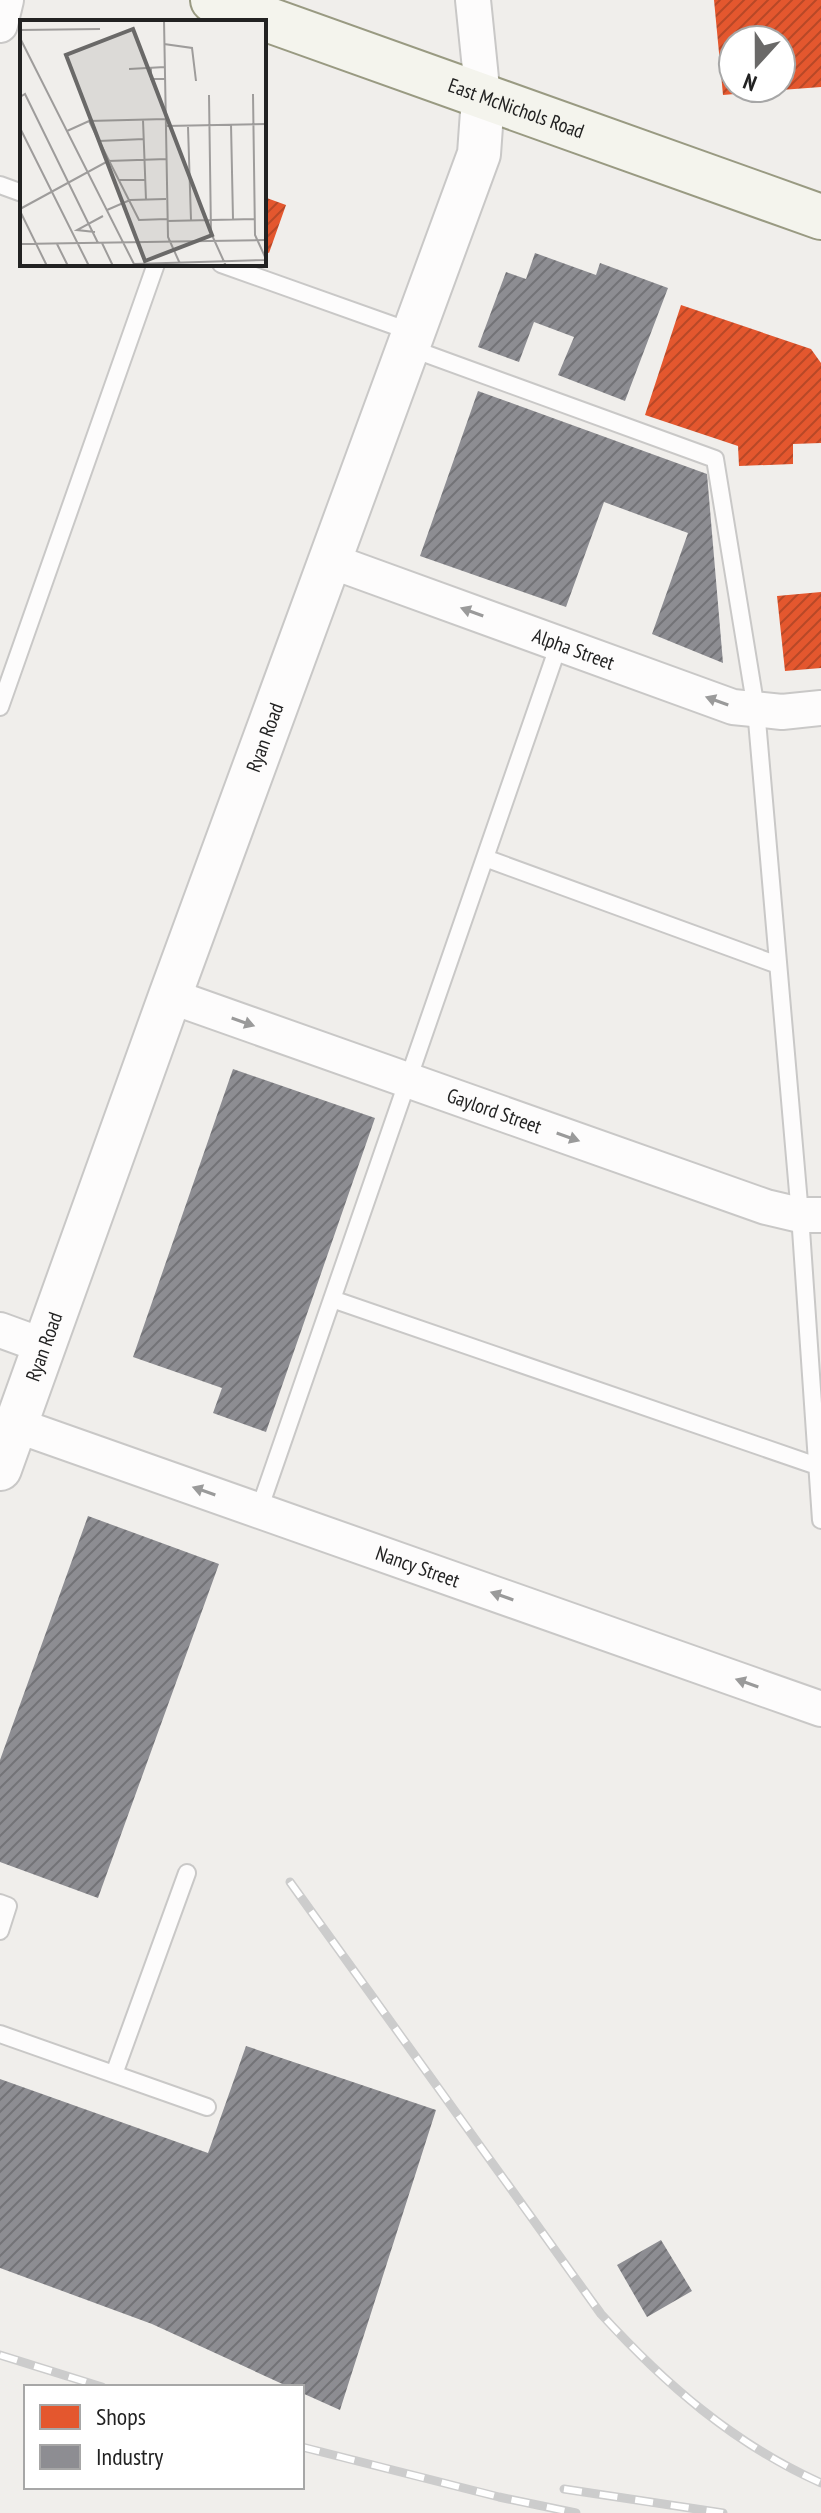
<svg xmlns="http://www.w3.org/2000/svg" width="821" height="2513" font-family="'PT Sans Narrow',sans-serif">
	<defs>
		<pattern id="shops-hatch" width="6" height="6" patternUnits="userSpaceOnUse" patternTransform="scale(2)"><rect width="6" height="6" fill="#e4572e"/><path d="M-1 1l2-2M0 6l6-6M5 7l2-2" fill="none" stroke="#b84827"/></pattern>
		<pattern id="industry-hatch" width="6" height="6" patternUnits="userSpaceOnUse" patternTransform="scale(2)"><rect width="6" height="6" fill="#8d8d92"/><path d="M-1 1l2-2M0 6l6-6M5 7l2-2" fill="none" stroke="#737377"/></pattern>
	</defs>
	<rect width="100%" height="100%" fill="#f0eeeb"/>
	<path fill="url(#shops-hatch)" d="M714,0H821V87L781,90V40H733V88H780V90L723,95Z
		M264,197L286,205L269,253L264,251Z
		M681,305L811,349L821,363V443L793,444V464L739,466L738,446L645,415Z
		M821,592V668L785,671L777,596Z"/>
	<path fill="url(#industry-hatch)" d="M535,253L596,275L600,263L668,288L625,401L558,375L574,337L534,322L519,362L478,347L506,272L526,279Z
		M478,391L707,474L723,663L652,634L688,533L604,502L566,607L420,556Z
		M233,1069L375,1118L266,1432L213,1413L222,1388L133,1357Z
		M88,1516L219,1564L98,1898L0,1862V1760Z
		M246,2046L436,2110L340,2410L302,2393V2387H289L152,2324L0,2268V2079L208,2153Z
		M661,2240L692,2291L647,2317L617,2265Z"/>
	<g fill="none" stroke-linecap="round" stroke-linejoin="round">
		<g stroke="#c9c8c7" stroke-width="20">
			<path id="service" d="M0,185L22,193
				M221,264L412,332
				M410,348L715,459L756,709L800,1215L821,1520
				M0,707L156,264
				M485,858L778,965
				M332,1299L817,1466
				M259,1510L559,644
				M0,1903L8,1906L0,1931
				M0,2034L207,2107
				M114,2074L187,1873"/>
		</g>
		<g stroke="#c9c8c7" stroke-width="38">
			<g id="minor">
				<path d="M473,0L483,98"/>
				<path d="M0,25L6,0"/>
				<path id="s1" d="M331,561L733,707L782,712L821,708"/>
				<path id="s2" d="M170,996L766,1207L800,1215H821"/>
				<path d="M0,1330L44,1346"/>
				<path id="s3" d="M16,1425L821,1709"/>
			</g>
		</g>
		<g stroke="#c9c8c7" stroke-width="46">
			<g id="tertiary">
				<path id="s4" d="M0,1469L170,996L479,154L483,98"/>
			</g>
		</g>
		<g stroke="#999a82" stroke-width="48">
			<g id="secondary">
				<path id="s5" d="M213,0L821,217"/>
			</g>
		</g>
		<use href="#service" stroke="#fdfcfc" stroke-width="16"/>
		<use href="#minor" stroke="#fdfcfc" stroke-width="34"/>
		<use href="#tertiary" stroke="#fdfcfc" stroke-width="42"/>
		<use href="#secondary" stroke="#f4f4ed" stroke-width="44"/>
		<g stroke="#ccc" stroke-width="9">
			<path id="rail" d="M290,1882L601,2314C665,2384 734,2444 821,2483
				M0,2355L102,2387
				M302,2447L499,2497L576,2513
				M564,2489L723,2513"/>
		</g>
		<use href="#rail" stroke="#fff" stroke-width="6" stroke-dasharray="18" stroke-linecap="butt"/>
	</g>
	<defs><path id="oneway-solid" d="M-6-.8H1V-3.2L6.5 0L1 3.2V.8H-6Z" transform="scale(2)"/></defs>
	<g fill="#9a9a9a">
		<use href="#oneway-solid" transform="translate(472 612) rotate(-160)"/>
		<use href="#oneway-solid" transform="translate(717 701) rotate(-160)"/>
		<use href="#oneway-solid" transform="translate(243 1022) rotate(19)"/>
		<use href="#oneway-solid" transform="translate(568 1137) rotate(19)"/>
		<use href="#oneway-solid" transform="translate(204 1491) rotate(-161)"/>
		<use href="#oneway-solid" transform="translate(502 1596) rotate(-161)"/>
		<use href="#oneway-solid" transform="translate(747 1683) rotate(-161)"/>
	</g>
	<g text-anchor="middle" stroke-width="8" stroke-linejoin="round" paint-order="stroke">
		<g font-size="20" fill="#222" stroke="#fff">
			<text dy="7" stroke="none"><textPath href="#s5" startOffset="322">East McNichols Road</textPath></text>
			<text dy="7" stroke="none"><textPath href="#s1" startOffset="258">Alpha Street</textPath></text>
			<text dy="7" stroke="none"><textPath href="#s4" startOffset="778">Ryan Road</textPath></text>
			<text dy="7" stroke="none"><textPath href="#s2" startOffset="344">Gaylord Street</textPath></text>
			<text dy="7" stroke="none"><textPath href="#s4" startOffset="130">Ryan Road</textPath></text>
			<text dy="7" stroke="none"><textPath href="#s3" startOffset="426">Nancy Street</textPath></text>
		</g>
	</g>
	<g transform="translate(20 20)">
		<rect width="246" height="246" fill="#f0eeeb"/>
		<path fill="none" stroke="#9e9c9b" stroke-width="2" d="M144,0L148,217L161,246M0,10L80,9M0,18L115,246M144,24L172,28L176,61M131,48V59H145M109,49L145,47M233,74L235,215L246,239M189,75L191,213L206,246M0,77L5,74L78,223M123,100L126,180M69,101L119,200L147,199M211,104L213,199M146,106L246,104M168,107L171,200M0,108L69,246M47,111L69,101L146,99M79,121L124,119M98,160H125M0,189L88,141L147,139M87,190L110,180L146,179M0,191L27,246M147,201L235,199M75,212L57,210L83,196M82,223L93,246M0,224L246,220M37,224L48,246M114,244L246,240"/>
		<path fill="#6a6968" fill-opacity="0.15" stroke="#6a6968" stroke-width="4" d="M113,9L192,215L125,241L46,35Z"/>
		<rect width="246" height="246" fill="none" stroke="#222" stroke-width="4"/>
	</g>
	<rect x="24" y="2385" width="280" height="104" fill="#ffffff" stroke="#a7a7a7" stroke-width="2"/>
	<rect x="40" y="2405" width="40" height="24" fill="#e4572e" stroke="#a7a7a7" stroke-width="2"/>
	<text x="96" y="2425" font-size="24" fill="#222222">Shops</text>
	<rect x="40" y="2445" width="40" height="24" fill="#8d8d92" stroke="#a7a7a7" stroke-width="2"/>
	<text x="96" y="2465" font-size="24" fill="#222222">Industry</text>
	<g transform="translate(757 64) rotate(201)"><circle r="38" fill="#ffffff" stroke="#a7a7a7" stroke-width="2"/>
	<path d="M0-6L14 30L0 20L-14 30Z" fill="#6a6968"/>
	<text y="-12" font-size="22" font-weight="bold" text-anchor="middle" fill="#222222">N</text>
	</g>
</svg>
